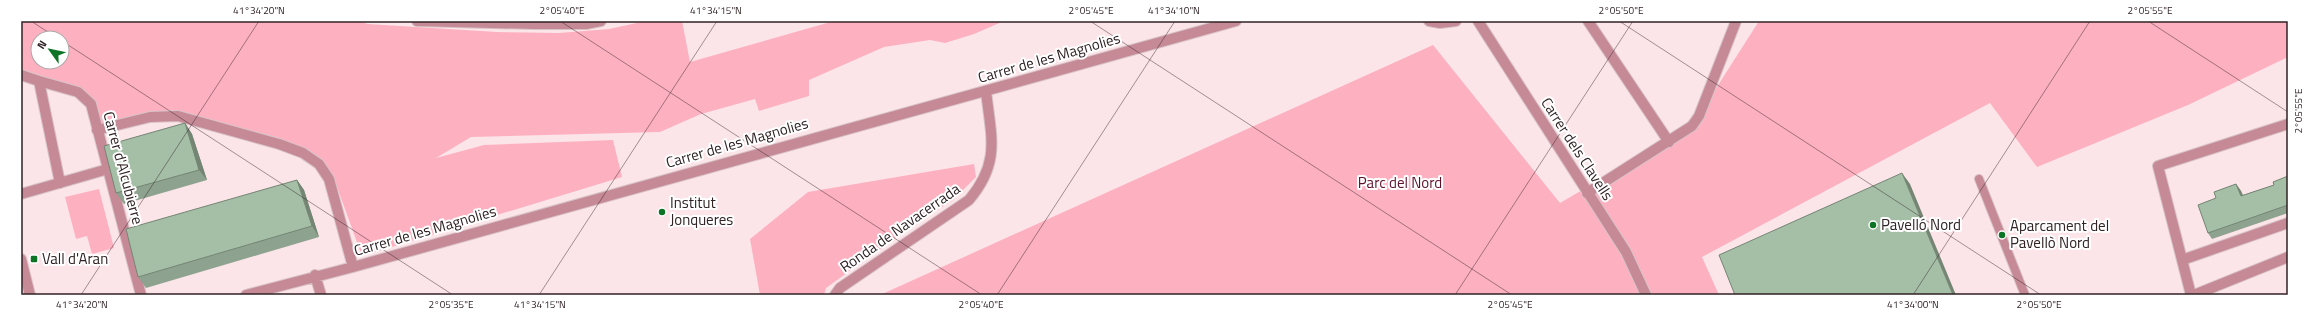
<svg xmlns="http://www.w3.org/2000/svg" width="2309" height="316" font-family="'Titillium Web',sans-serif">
	<rect width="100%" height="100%" fill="#fce5e9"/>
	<path fill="#fdb1c0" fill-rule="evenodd" d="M21,21H358L368,24L497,32L559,33L609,29L646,21H682L690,62L834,21H1004L974,34L945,43L930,40L884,47L809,80V96L759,111L755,99L701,114L660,132L471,137L436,158L484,145L613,140L622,177L362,256L333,176L323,161L310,151L279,138L173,110L141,114L101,123L78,88L21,69ZM38,38H62V62H38Z
		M1759,21H2288V57L2188,105L2037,167L1990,103L1702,257L1719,295H880L1433,45L1560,203L1692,126Z
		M974,164L976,177L953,200L911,227L826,288L824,295H760L750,239L808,192Z
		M99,189L114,248L92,254L87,236L76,239L65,197Z"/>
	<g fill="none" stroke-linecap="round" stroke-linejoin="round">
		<g stroke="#d7c2c6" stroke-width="10">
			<path id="service" d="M1979,179L2025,295"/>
		</g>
		<g stroke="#d7c2c6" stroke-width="12">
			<path id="minor" d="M417,21L534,24H586L601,21
				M1429,21L1440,23L1456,21
				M1478,21L1626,252L1646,295
				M1588,21L1669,142
				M21,75L39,81L60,183
				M39,81L78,92L91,104L141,295
				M97,130L150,117L178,116L279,144L303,153L319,164L329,179L353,267
				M1587,193L1692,126L1699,116L1736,21
				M21,194L108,169
				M21,259L30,295
				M2182,260L2288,223
				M315,275L321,295
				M246,295L353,267L1236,21
				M835,295L840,288L969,200C1001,162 991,137 986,91
				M2191,295L2158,166L2288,124"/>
		</g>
		<g stroke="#d7c2c6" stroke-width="12">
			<path id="tertiary" d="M2194,295L2288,257"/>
		</g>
		<use href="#service" stroke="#c68996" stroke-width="8"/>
		<use href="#minor" stroke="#c68996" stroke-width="10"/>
		<use href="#tertiary" stroke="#c68996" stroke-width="10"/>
	</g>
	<path fill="#8ea38f" d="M185,123L192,134L207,180L124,204L116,193Z
		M2288,176V213L2212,239L2208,233L2216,198L2236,184L2241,191L2243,195L2274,185Z
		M297,180L304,190L319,237L146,288L138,277Z"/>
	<path fill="#748574" d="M185,123L192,134L207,180L199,170Z
		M1902,173L1910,184L1956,295H1953Z
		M297,180L304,190L319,237L312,226Z
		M2236,184L2241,191L2245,202L2241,196Z"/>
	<path fill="#a5bea6" stroke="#748574" d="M185,123L199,170L116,193L104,146Z
		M1902,173L1953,295H1735L1719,255Z
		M2288,176V205L2208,233L2198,205L2216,198L2214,192L2236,184L2241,196L2274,185L2273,182Z
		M297,180L312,226L138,277L126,229Z"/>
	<path fill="none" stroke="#302225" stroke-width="1" stroke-opacity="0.45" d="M31,21L57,38M560,21L982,295M1090,21L1512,295M1619,21L2041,295M2148,21L2288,112M62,41L453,295M81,295L259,21M539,295L717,21M997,295L1175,21M1455,295L1633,21M1913,295L2090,21"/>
	<g fill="#0d7426" stroke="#fff" stroke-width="1.5">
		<circle cx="662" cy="212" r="4"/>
		<circle cx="1873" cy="225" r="4"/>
		<circle cx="2002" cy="235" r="4"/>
		<rect x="30" y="255" width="8" height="8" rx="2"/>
	</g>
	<g text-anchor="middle" stroke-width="4" stroke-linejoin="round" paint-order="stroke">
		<g font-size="15" fill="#302225" stroke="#fff">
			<text transform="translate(1049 58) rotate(-16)" y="5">Carrer de les Magnolies</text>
			<text transform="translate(737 143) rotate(-16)" y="5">Carrer de les Magnolies</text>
			<text transform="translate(1577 149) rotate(57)" y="5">Carrer dels Clavells</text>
			<text transform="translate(123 168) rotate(75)" y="5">Carrer d'Alcubierre</text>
			<text transform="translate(900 228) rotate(-35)" y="5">Ronda de Navacerrada</text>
			<text transform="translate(425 231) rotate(-16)" y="5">Carrer de les Magnolies</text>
		</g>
		<g font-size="15" fill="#5f112b" stroke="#fff">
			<text x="1400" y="188">Parc del Nord</text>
		</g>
		<g font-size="15" fill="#302225" stroke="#fff" text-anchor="start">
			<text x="670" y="208">Institut<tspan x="670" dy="17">Jonqueres</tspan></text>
			<text x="1881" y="230">Pavelló Nord</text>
			<text x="2010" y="231">Aparcament del<tspan x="2010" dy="17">Pavellò Nord</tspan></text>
			<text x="42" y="264">Vall d'Aran</text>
		</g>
	</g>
	<rect width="2309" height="316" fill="none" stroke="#ffffff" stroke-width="44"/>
	<g transform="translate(50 50) rotate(303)"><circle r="19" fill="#ffffff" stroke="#aca7a8"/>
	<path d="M0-3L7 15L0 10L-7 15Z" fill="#0d7426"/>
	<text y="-6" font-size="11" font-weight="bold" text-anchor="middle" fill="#302225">N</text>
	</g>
	<rect x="22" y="22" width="2265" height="272" fill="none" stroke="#302225" stroke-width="1.5"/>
	<g font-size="10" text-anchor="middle" fill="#302225">
		<text x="259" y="14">41°34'20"N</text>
		<text x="562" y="14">2°05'40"E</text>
		<text x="716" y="14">41°34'15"N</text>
		<text x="1091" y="14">2°05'45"E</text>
		<text x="1174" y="14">41°34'10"N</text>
		<text x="1621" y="14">2°05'50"E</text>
		<text x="2150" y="14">2°05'55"E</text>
		<text transform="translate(2298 111) rotate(-90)" y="4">2°05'55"E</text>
		<text x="82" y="308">41°34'20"N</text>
		<text x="451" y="308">2°05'35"E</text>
		<text x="540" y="308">41°34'15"N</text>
		<text x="981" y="308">2°05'40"E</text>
		<text x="1510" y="308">2°05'45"E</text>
		<text x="1913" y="308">41°34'00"N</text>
		<text x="2039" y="308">2°05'50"E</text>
	</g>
</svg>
